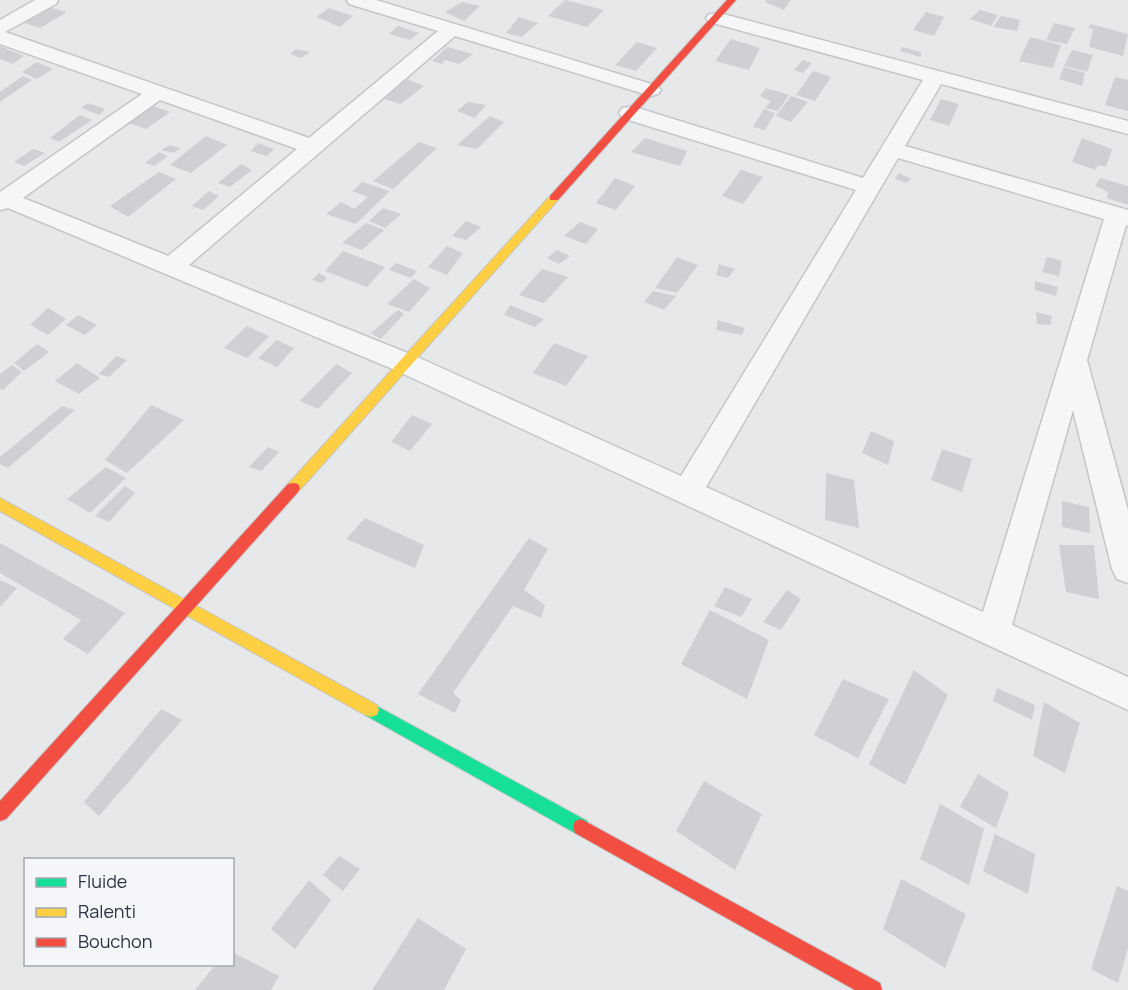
<svg xmlns="http://www.w3.org/2000/svg" width="1128" height="990" font-family="Manrope,sans-serif">
	<rect width="100%" height="100%" fill="#e6e8ea"/>
	<path fill="#ced0d3" d="M565,0H566L604,10L587,27L548,16Z
		M767,0H791L784,10L765,2Z
		M462,2L480,6L464,21L445,12Z
		M51,8L67,12L40,28L24,23Z
		M329,8L353,16L340,27L316,17Z
		M980,10L998,15L991,26L970,19Z
		M926,12L944,17L934,36L913,30Z
		M1001,16L1020,20L1017,31L993,27Z
		M519,17L538,23L522,37L506,33Z
		M1054,23L1075,28L1067,44L1046,40Z
		M1091,24L1128,34L1123,56L1089,47L1093,29L1088,28Z
		M398,26L419,33L410,40L389,34Z
		M1030,37L1061,45L1053,68L1019,61Z
		M731,39L760,48L749,70L715,61Z
		M637,42L657,48L636,71L615,65Z
		M0,46L24,56L13,64L0,59Z
		M447,47L473,54L459,64L445,60L442,64L432,61Z
		M902,47L921,52V57L900,51Z
		M296,49L310,52L301,58L290,54Z
		M1072,50L1093,55L1087,72L1064,66Z
		M803,60L812,63L803,73L794,70Z
		M37,62L53,69L37,79L22,72Z
		M1064,67L1085,73L1082,86L1059,79Z
		M813,71L831,77L815,101L796,95Z
		M23,76L32,80L0,102V92Z
		M1115,77L1128,80V111L1105,105Z
		M407,79L424,86L401,104L384,99Z
		M766,88L789,95L778,111L765,108L771,101L760,96Z
		M791,96L808,102L791,122L776,116Z
		M941,99L959,104L949,126L930,120Z
		M468,102L486,105L475,118L457,111Z
		M88,103L105,109L99,115L81,108Z
		M153,106L170,112L146,129L129,123Z
		M764,109L775,113L765,130L753,127Z
		M80,115L92,120L59,142L50,138Z
		M490,116L504,122L477,149L457,145Z
		M206,136L227,145L191,173L170,165Z
		M645,138L687,151L680,166L631,152Z
		M1082,138L1112,149L1106,167L1098,165L1096,170L1072,162Z
		M419,142L437,148L393,189L373,181Z
		M258,143L274,149L267,156L251,151Z
		M170,145L180,148L174,153L161,150Z
		M33,149L45,153L24,166L14,162Z
		M159,152L168,156L154,166L145,163Z
		M241,164L252,170L230,187L218,183Z
		M741,170L763,177L743,204L722,196Z
		M159,172L176,179L128,217L110,206Z
		M899,173L911,179L907,183L895,179Z
		M615,178L635,186L616,210L596,203Z
		M1100,178L1128,186V205L1107,198L1108,192L1095,186Z
		M362,182L390,191L356,224L326,214L341,202L354,209L368,197L352,191Z
		M209,191L219,196L203,210L192,206Z
		M383,208L401,214L385,228L369,221Z
		M466,221L481,227L466,240L452,236Z
		M580,222L598,229L586,244L564,236Z
		M366,223L384,230L362,250L342,243Z
		M447,246L463,253L447,275L428,267Z
		M557,250L570,256L559,264L547,258Z
		M343,251L385,267L367,287L325,271Z
		M677,257L698,265L677,293L655,288Z
		M1047,257L1062,261L1059,276L1042,272Z
		M396,263L417,271L411,278L389,270Z
		M719,264L735,269L728,278L716,275Z
		M542,269L568,277L544,303L519,295Z
		M319,273L327,278L322,283L312,280Z
		M414,279L430,288L409,312L387,304Z
		M1035,281L1058,287L1056,296L1035,290Z
		M653,291L676,296L664,310L644,302Z
		M510,305L544,319L535,327L504,315Z
		M48,308L66,319L48,335L30,325Z
		M398,310L404,314L381,339L371,333Z
		M1036,312L1052,316L1050,325L1037,324Z
		M78,315L97,325L85,335L66,325Z
		M718,320L745,328L742,335L716,330Z
		M247,326L269,336L247,358L224,348Z
		M277,340L294,348L277,367L258,358Z
		M554,343L588,356L566,386L533,373Z
		M37,344L49,352L24,371L14,363Z
		M116,356L127,360L109,377L99,374Z
		M77,363L100,378L79,394L55,381Z
		M336,364L352,373L318,409L300,401Z
		M12,365L22,372L3,390L0,389V374Z
		M151,405L184,420L127,473L105,460Z
		M62,406L75,410L8,468L0,464V457Z
		M412,415L432,424L410,451L391,442Z
		M871,431L894,441L888,465L862,453Z
		M268,447L279,452L261,471L249,467Z
		M942,449L972,459L962,492L931,480Z
		M106,467L126,478L90,513L67,499Z
		M826,473L854,480L859,528L825,520Z
		M125,486L135,493L109,522L95,516Z
		M1062,501L1089,507L1090,533L1062,527Z
		M365,518L424,545L415,568L346,539Z
		M529,538L548,549L524,590L545,605L541,618L513,606L453,693L461,700L455,713L418,694Z
		M0,543L125,613L88,654L63,639L81,620L0,573Z
		M1059,545H1094L1099,599L1066,592Z
		M0,580L17,588L0,607Z
		M725,587L752,599L741,617L714,606Z
		M787,590L801,599L781,630L763,622Z
		M710,610L769,640L747,699L681,664Z
		M914,670L948,695L905,785L869,764Z
		M843,679L889,699L858,758L814,735Z
		M997,688L1035,705L1032,720L993,701Z
		M1044,702L1080,723L1065,773L1033,756Z
		M161,709L182,720L99,816L84,802Z
		M978,774L1009,793L996,828L960,807Z
		M704,781L762,814L735,870L676,831Z
		M940,804L984,829L969,885L920,859Z
		M995,834L1035,854L1028,894L983,871Z
		M339,856L360,869L343,891L323,875Z
		M901,879L966,914L945,968L883,929Z
		M309,880L331,900L295,949L271,929Z
		M1117,886L1128,891V948L1118,983L1091,969Z
		M418,918L466,949L444,990H372Z
		M232,952L279,976L271,990H195L216,964H232Z"/>
	<g fill="none" stroke-linecap="round" stroke-linejoin="round">
		<g stroke="#c4c6c8" stroke-width="3">
			<path id="street" d="M35,0H58L56,4L5,32L309,138L438,31L349,4L347,0H376L658,86L661,90L658,94L651,96L455,36L189,265L415,356L681,476L856,190L622,118L619,113L622,108L630,107L638,108L863,178L923,80L709,22L706,18L709,14H723L1128,121V134L941,84L905,146L1128,210V226L1126,225L1087,360L1128,510V583L1117,579L1112,569L1073,410L1012,625L1128,677V710L395,370L8,208L0,210V192L142,94L0,44V20ZM160,100L297,149L168,256L23,198ZM898,158L1104,219L983,612L706,487Z"/>
		</g>
		<g stroke="#c4c6c8" stroke-width="2">
			<path id="fast" d="M371,703L587,821L589,827L587,833L581,835L575,833L365,715L363,710L365,705Z"/>
		</g>
		<g stroke="#c4c6c8" stroke-width="2">
			<path id="slow" d="M554,195L558,196V200L298,492H288L286,488L288,484L550,196Z
				M0,498L377,705L379,710L377,715L371,717L365,715L0,511Z"/>
		</g>
		<g stroke="#c4c6c8" stroke-width="2">
			<path id="jam" d="M727,0H736L558,200H550V196Z
				M293,483L298,484L300,488L298,492L6,819L0,821V801L288,484Z
				M581,819L880,983L882,990H855L575,833L573,827L575,821Z"/>
		</g>
		<use href="#street" fill="#f5f6f7" fill-rule="evenodd"/>
		<use href="#fast" fill="#16e098" fill-rule="evenodd"/>
		<use href="#slow" fill="#ffcf43" fill-rule="evenodd"/>
		<use href="#jam" fill="#f24e42" fill-rule="evenodd"/>
	</g>
	<rect x="24" y="858" width="210" height="108" fill="#f4f6f9" stroke="#a4a8b1" stroke-width="1.5"/>
	<rect x="36" y="878" width="30" height="9" fill="#16e098" stroke="#a4a8b1" stroke-width="1.5"/>
	<text x="78" y="888" font-size="18" fill="#2b3445">Fluide</text>
	<rect x="36" y="908" width="30" height="9" fill="#ffcf43" stroke="#a4a8b1" stroke-width="1.5"/>
	<text x="78" y="918" font-size="18" fill="#2b3445">Ralenti</text>
	<rect x="36" y="938" width="30" height="9" fill="#f24e42" stroke="#a4a8b1" stroke-width="1.5"/>
	<text x="78" y="948" font-size="18" fill="#2b3445">Bouchon</text>
</svg>
